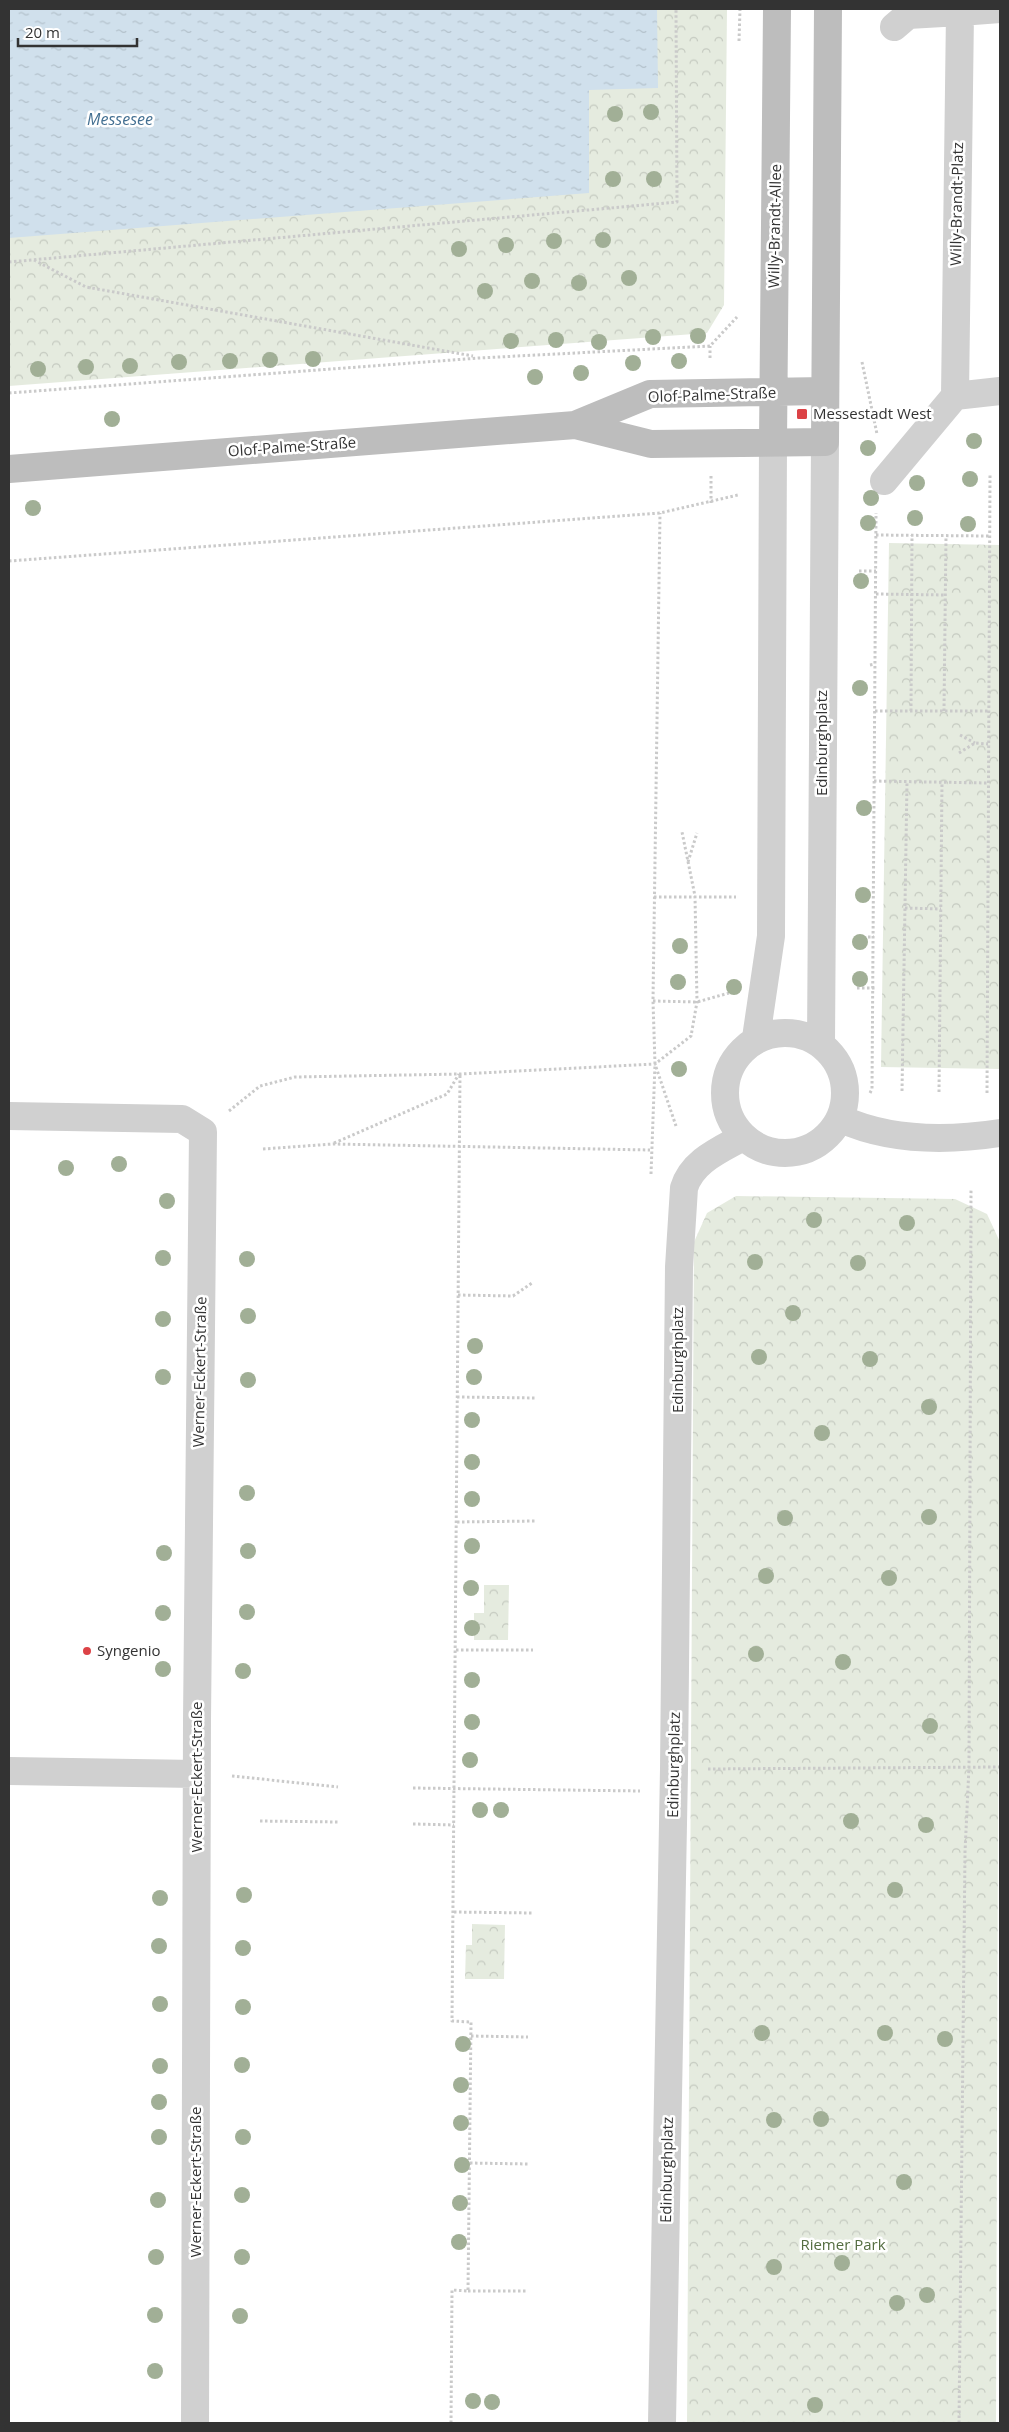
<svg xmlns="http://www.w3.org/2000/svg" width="1009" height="2432" font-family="'Open Sans',sans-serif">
	<defs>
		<pattern id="forest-crowns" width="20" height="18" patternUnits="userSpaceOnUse" patternTransform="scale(1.25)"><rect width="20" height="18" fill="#e5ebdf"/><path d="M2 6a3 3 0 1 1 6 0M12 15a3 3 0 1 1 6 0" fill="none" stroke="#c5cac0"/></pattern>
		<pattern id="water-ripples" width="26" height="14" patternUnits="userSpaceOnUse" patternTransform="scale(1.25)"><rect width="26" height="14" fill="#d0e0ec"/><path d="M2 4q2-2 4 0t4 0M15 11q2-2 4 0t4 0" fill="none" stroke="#b3c1cb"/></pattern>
	</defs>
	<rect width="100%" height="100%" fill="#fff"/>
	<path fill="url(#forest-crowns)" d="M9,9H727L724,305L707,333L9,386Z
		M889,543L1000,545V1069L881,1067Z
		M736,1196L955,1199L987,1214L1000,1242L996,2423H687L694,1242L707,1213Z
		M484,1585H509L508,1640H474V1613H484Z
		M472,1924L505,1925L504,1979H465L466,1945H472Z"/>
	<path fill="url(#water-ripples)" d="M9,9H657L658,88L589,90V193L9,238Z"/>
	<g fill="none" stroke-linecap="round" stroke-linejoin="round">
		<path stroke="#cacaca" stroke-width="3" stroke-dasharray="2.5 2.5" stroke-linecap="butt" d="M739,41L740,9
			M34,260L86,287L473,356
			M9,262L677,202L676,9
			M710,358V346
			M862,362L877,434
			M9,393L479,358L710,346L737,317
			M711,476V503
			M876,535L989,536
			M9,561L660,513L738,495
			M859,571H876
			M876,594L945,595
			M870,665L875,664
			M875,711H988
			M911,711L912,535
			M944,711L946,536
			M960,735L975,743
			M959,753L975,743L988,744
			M874,781L987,783
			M688,862L697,833
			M654,897H736
			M905,908L941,909
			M868,937H874
			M857,988H875
			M653,1001L697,1002L729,993
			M656,1067L676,1126
			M902,1091L907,782
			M939,1092L942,782
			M870,1093L872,1089L876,513
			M987,1093L990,474
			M229,1111L260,1086L295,1077L460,1074L655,1064L691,1036L697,1002L695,896L682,832
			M334,1143L447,1094L459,1074
			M263,1149L333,1144L650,1150
			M651,1174L655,1064L653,1001L660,513
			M458,1295L513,1296L532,1283
			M457,1397L537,1398
			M457,1522L535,1521
			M456,1650H533
			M708,1769L1000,1767
			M232,1776L338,1787
			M413,1788L640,1791
			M260,1821L338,1822
			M413,1824L454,1825
			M454,1912L533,1913
			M471,2036L528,2037
			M470,2163L529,2164
			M468,2291H528
			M451,2423L452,2290L468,2291L471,2022L452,2021L460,1074
			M959,2423L965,1852L969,1767L971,1190"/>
		<path stroke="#d0d0d0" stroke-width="28" d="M894,27L908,15L960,12V9
			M955,396L960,12L1000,9
			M884,481L955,396L1000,391
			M725 1093a60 60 0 1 1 120 0a60 60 0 1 1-120 0Z
			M756,1038L771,936L773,442
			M821,1043L825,442
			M9,1116L182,1119L203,1132L197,1720L195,2423
			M841,1119C890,1141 948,1141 1000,1133
			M9,1771L196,1774
			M662,2423L674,1769L679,1267L684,1188C692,1161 720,1150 743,1137"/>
		<path stroke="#bdbdbd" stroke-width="28" d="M575,425L651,444L825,442L828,9
			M773,442L777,9
			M9,469L575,425L650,394L825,391"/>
	</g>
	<g fill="#a1af96">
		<circle cx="651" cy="112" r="8"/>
		<circle cx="615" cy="114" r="8"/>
		<circle cx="613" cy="179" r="8"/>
		<circle cx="654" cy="179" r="8"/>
		<circle cx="603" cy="240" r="8"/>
		<circle cx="554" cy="241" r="8"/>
		<circle cx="506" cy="245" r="8"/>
		<circle cx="459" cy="249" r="8"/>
		<circle cx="629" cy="278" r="8"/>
		<circle cx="532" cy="281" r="8"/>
		<circle cx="579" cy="283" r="8"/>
		<circle cx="485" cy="291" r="8"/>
		<circle cx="698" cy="336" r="8"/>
		<circle cx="653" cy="337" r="8"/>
		<circle cx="556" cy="340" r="8"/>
		<circle cx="511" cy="341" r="8"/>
		<circle cx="599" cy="342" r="8"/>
		<circle cx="313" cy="359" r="8"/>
		<circle cx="270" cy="360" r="8"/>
		<circle cx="230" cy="361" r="8"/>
		<circle cx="679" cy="361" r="8"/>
		<circle cx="179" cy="362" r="8"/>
		<circle cx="633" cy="363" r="8"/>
		<circle cx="130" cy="366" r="8"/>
		<circle cx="86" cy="367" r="8"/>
		<circle cx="38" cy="369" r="8"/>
		<circle cx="581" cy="373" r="8"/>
		<circle cx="535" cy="377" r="8"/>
		<circle cx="112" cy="419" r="8"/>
		<circle cx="974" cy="441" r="8"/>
		<circle cx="868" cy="448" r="8"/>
		<circle cx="970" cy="479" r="8"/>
		<circle cx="917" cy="483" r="8"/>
		<circle cx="871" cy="498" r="8"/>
		<circle cx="33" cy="508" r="8"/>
		<circle cx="915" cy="518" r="8"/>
		<circle cx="868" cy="523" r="8"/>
		<circle cx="968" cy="524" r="8"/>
		<circle cx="861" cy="581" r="8"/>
		<circle cx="860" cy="688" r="8"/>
		<circle cx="864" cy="808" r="8"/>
		<circle cx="863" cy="895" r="8"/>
		<circle cx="860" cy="942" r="8"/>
		<circle cx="680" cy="946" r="8"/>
		<circle cx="860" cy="979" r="8"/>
		<circle cx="678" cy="982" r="8"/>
		<circle cx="734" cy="987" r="8"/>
		<circle cx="679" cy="1069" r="8"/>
		<circle cx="119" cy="1164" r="8"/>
		<circle cx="66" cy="1168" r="8"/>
		<circle cx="167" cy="1201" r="8"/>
		<circle cx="814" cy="1220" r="8"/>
		<circle cx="907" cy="1223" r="8"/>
		<circle cx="163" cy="1258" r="8"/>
		<circle cx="247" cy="1259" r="8"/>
		<circle cx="755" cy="1262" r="8"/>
		<circle cx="858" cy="1263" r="8"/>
		<circle cx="793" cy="1313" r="8"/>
		<circle cx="248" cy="1316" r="8"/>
		<circle cx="163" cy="1319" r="8"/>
		<circle cx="475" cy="1346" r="8"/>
		<circle cx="759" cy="1357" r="8"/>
		<circle cx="870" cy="1359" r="8"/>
		<circle cx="163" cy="1377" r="8"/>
		<circle cx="474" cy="1377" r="8"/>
		<circle cx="248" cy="1380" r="8"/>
		<circle cx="929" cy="1407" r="8"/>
		<circle cx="472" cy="1420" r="8"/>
		<circle cx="822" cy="1433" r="8"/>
		<circle cx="472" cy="1462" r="8"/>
		<circle cx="247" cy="1493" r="8"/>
		<circle cx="472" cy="1499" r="8"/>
		<circle cx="929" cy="1517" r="8"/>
		<circle cx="785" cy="1518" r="8"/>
		<circle cx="472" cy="1546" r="8"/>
		<circle cx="248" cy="1551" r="8"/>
		<circle cx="164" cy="1553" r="8"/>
		<circle cx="766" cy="1576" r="8"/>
		<circle cx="889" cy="1578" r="8"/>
		<circle cx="471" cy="1588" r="8"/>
		<circle cx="247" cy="1612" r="8"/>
		<circle cx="163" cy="1613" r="8"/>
		<circle cx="472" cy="1628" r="8"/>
		<circle cx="756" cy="1654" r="8"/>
		<circle cx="843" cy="1662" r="8"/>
		<circle cx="163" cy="1669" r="8"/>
		<circle cx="243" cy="1671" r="8"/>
		<circle cx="472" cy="1680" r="8"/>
		<circle cx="472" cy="1722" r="8"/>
		<circle cx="930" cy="1726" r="8"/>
		<circle cx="470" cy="1760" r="8"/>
		<circle cx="480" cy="1810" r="8"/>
		<circle cx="501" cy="1810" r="8"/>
		<circle cx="851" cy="1821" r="8"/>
		<circle cx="926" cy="1825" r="8"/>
		<circle cx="895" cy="1890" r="8"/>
		<circle cx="244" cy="1895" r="8"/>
		<circle cx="160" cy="1898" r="8"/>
		<circle cx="159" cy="1946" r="8"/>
		<circle cx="243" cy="1948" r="8"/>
		<circle cx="160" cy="2004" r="8"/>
		<circle cx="243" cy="2007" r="8"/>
		<circle cx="762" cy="2033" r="8"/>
		<circle cx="885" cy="2033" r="8"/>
		<circle cx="945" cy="2039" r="8"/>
		<circle cx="463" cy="2044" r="8"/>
		<circle cx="242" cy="2065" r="8"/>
		<circle cx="160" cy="2066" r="8"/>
		<circle cx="461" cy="2085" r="8"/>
		<circle cx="159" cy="2102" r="8"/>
		<circle cx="821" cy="2119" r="8"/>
		<circle cx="774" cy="2120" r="8"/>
		<circle cx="461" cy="2123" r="8"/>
		<circle cx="159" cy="2137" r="8"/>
		<circle cx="243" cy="2137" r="8"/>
		<circle cx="462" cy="2165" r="8"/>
		<circle cx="904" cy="2182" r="8"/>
		<circle cx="242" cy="2195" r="8"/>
		<circle cx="158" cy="2200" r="8"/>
		<circle cx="460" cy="2203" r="8"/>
		<circle cx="459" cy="2242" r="8"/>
		<circle cx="156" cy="2257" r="8"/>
		<circle cx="242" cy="2257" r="8"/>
		<circle cx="842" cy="2263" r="8"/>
		<circle cx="774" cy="2267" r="8"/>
		<circle cx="927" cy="2295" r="8"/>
		<circle cx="897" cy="2303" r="8"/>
		<circle cx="155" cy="2315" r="8"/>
		<circle cx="240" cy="2316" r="8"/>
		<circle cx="155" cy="2371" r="8"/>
		<circle cx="473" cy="2401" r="8"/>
		<circle cx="492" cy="2402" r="8"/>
		<circle cx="815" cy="2405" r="8"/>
	</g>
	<g fill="#dc4246" stroke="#fff" stroke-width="2">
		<rect x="796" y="408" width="12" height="12" rx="2.5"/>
		<circle cx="87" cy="1651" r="5"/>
	</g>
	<g text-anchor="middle" stroke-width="5" stroke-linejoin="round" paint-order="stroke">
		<g font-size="15" fill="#333" stroke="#fff">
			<text transform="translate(957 204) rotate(-89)" y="5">Willy-Brandt-Platz</text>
			<text transform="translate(775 226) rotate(-89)" y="5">Willy-Brandt-Allee</text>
			<text transform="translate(712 395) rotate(-2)" y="5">Olof-Palme-Straße</text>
			<text transform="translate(292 447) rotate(-4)" y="5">Olof-Palme-Straße</text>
			<text transform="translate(822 743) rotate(-90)" y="5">Edinburghplatz</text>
			<text transform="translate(678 1360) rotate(-90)" y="5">Edinburghplatz</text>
			<text transform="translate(200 1372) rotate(-89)" y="5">Werner-Eckert-Straße</text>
			<text transform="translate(674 1765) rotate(-89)" y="5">Edinburghplatz</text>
			<text transform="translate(197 1777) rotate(-90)" y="5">Werner-Eckert-Straße</text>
			<text transform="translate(667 2170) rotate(-89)" y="5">Edinburghplatz</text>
			<text transform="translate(196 2182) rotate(-90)" y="5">Werner-Eckert-Straße</text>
		</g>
		<g font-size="15" fill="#333" stroke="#fff" text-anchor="start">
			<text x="813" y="419">Messestadt West</text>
			<text x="97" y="1656">Syngenio</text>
		</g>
		<g font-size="15" fill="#546d41" stroke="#fff">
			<text x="843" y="2250">Riemer Park</text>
		</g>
		<g font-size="16" font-style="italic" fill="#447092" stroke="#fff">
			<text x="120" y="125">Messesee</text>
		</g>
	</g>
	<rect width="1009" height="2432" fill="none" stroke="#333333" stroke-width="20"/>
	<path d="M18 38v8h119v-8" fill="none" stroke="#333333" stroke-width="2.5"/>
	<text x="25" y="38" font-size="15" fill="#333333" stroke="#ffffff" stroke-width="4" paint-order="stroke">20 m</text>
</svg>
